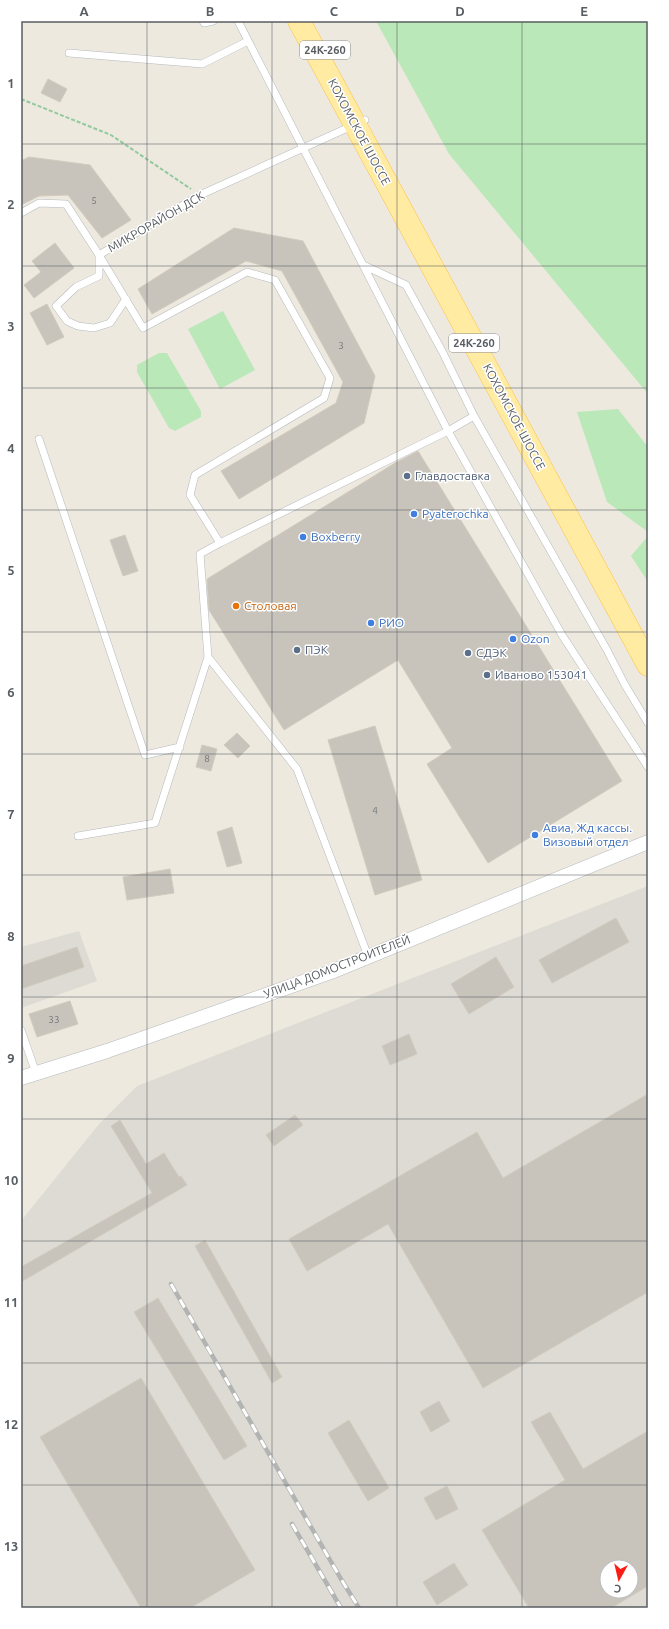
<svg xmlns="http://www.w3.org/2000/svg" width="669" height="1629" font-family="Ubuntu,sans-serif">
	<rect width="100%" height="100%" fill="#ede9df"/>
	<path fill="#dddbd4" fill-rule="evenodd" d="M648,886V1608H21V1221L99,1124L137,1086ZM607,1567H631V1591H607Z
		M79,931L97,981L21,1008V947Z"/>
	<path fill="#bae8b8" d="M376,21H648V394L449,154Z
		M223,311L255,370L220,389L188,329Z
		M159,353H167L201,411V417L175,431L169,428L137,372V365Z
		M618,409L648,447V532L607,502L577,412Z
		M648,536V582L631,556Z"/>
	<path fill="#c8c4bc" stroke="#d2cbbd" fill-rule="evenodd" d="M48,79L67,89L60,102L41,93Z
		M29,157L90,165L131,220L102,238L68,195L39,196L21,205V161Z
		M234,228L303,241L375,376L364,423L239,499L221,471L336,403L343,382L282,271L246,261L152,314L138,289Z
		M55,243L74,268L34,298L24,285L41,272L32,261Z
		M47,304L64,337L47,345L30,313Z
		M418,451L622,781L488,863L427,764L452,748L398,660L284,730L209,610L207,579L395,463Z
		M125,535L138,571L123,576L110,540Z
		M375,726L422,880L375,895L328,740Z
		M237,733L250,746L238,758L224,745Z
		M202,745L217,749L211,771L196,767Z
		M232,827L242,863L227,867L217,832Z
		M170,869L174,893L127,900L123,877Z
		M616,918L629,942L552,983L539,960Z
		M77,947L84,967L21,989V966Z
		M496,957L514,987L469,1014L451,984Z
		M70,1001L78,1024L37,1037L29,1014Z
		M409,1034L417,1054L390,1065L382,1046Z
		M648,1094V1292L483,1388L388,1224L307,1271L289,1239L477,1132L503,1178Z
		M295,1115L303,1125L274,1146L266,1135Z
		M120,1120L146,1164L164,1153L179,1177L181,1176L187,1185L21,1282V1267L152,1193L111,1126Z
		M205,1240L282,1377L272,1383L195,1246Z
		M158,1298L247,1446L224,1460L134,1312Z
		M141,1378L255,1570L190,1608H141L40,1437Z
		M439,1401L450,1421L431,1432L420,1412Z
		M550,1412L583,1469L648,1431V1586L611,1608H529L482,1530L565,1480L531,1422ZM607,1567H631V1591H607Z
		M349,1420L389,1488L368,1501L328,1433Z
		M447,1486L458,1509L436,1520L424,1498Z
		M454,1563L468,1585L437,1605L423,1582Z"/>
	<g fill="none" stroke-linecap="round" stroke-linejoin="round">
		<g stroke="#b5b9be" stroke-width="8">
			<path id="service" d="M203,21L204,23L213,21
				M238,21L448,431L562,635L648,767
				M69,53L202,64L248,41
				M21,213L39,203L66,204L99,255L143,328L247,272L275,280L330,378L324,398L195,475L190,495L220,543
				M363,265L406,285L442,351L474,416L607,650L625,685L648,723
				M126,299L110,323L94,328L78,326L67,321L56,306L76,287L99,276V255L200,195L365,120
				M39,439L145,755L180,747
				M208,657L200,554L220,543L448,431L474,416
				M78,836L155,823L208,657L297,769L368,956
				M21,1030L36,1073"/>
		</g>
		<g stroke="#b5b9be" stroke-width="15">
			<path id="minor" d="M21,1078L107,1051L331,972L648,842"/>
		</g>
		<g stroke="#ffc146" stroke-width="23">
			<path id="primary" d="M299,21L648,665"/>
		</g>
		<path stroke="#91ca9d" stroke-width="2" stroke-dasharray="4 2" stroke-linecap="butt" d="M21,99L111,135L191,189"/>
		<use href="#service" stroke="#fff" stroke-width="7"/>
		<use href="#minor" stroke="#fff" stroke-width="14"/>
		<use href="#primary" stroke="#ffeba2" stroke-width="22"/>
		<g stroke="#b2b3b3" stroke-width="4.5">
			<path id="rail" d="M171,1284L341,1579L359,1608
				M292,1524L341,1608"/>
		</g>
		<use href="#rail" stroke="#fff" stroke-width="3" stroke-dasharray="9" stroke-linecap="butt"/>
	</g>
	<path fill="none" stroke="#585d62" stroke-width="1" stroke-opacity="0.55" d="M147,21V1608M272,21V1608M397,21V1608M522,21V1608M21,144H648M21,266H648M21,388H648M21,510H648M21,632H648M21,754H648M21,875H648M21,997H648M21,1119H648M21,1241H648M21,1363H648M21,1485H648"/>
	<g fill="#5c6f8a" stroke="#fff" stroke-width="1.5">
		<circle cx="407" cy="476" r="4"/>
		<circle cx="297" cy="650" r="4"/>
		<circle cx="468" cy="653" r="4"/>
		<circle cx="487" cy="675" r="4"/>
	</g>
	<g fill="#3f7fe0" stroke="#fff" stroke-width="1.5">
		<circle cx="414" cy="514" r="4"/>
		<circle cx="303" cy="537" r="4"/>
		<circle cx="371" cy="623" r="4"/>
		<circle cx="513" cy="639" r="4"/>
		<circle cx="535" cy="835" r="4"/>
	</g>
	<circle fill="#e8710a" stroke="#fff" stroke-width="1.5" cx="236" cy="606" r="4"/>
	<g text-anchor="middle" stroke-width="3" stroke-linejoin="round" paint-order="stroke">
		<g font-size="10" fill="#747778">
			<text x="94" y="204">5</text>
			<text x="341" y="349">3</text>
			<text x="207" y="762">8</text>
			<text x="375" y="814">4</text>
			<text x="54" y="1023">33</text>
		</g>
		<g fill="#fff" stroke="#8a8e91" stroke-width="1">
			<rect x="300" y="41" width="50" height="18" rx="3"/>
			<rect x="449" y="334" width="50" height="18" rx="3"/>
		</g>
		<g font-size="11" font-weight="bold" fill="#585d62">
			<text x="325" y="54">24К-260</text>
			<text x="474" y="347">24К-260</text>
		</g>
		<g font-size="12" fill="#585d62" stroke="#fff">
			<text transform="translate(359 132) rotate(62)" y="4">КОХОМСКОЕ ШОССЕ</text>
			<text transform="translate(156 222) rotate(-30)" y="4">МИКРОРАЙОН ДСК</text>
			<text transform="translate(514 417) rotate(62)" y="4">КОХОМСКОЕ ШОССЕ</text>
			<text transform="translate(337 967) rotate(-21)" y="4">УЛИЦА ДОМОСТРОИТЕЛЕЙ</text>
		</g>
		<g font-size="12" fill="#4e5e75" stroke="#fff" text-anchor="start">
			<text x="415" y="480">Главдоставка</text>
			<text x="305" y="654">ПЭК</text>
			<text x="476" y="657">СДЭК</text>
			<text x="495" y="679">Иваново 153041</text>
		</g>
		<g font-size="12" fill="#366cbe" stroke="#fff" text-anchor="start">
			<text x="422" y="518">Pyaterochka</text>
			<text x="311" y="541">Boxberry</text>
			<text x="379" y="627">РИО</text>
			<text x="521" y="643">Ozon</text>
			<text x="543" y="832">Авиа, Жд кассы.<tspan x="543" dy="14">Визовый отдел</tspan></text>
		</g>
		<g font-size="12" fill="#c56008" stroke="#fff" text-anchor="start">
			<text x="244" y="610">Столовая</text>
		</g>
	</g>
	<rect width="669" height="1629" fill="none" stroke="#ffffff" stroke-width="44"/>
	<g transform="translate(619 1579) rotate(188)"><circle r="19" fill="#ffffff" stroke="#bcbec0"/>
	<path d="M0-3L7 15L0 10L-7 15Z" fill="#fc1c16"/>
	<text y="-6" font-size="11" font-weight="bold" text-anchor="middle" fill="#585d62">С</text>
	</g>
	<rect x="22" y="22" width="625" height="1585" fill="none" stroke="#585d62" stroke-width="1.5"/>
	<g font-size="13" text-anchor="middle" font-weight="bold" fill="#585d62">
		<text x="84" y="16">A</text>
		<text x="210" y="16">B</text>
		<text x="334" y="16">C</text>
		<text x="460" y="16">D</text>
		<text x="584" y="16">E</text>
		<text x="11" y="88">1</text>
		<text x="11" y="209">2</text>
		<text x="11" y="331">3</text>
		<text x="11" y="453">4</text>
		<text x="11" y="575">5</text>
		<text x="11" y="697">6</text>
		<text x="11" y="819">7</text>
		<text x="11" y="941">8</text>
		<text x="11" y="1063">9</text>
		<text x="11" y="1185">10</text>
		<text x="11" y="1307">11</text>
		<text x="11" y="1429">12</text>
		<text x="11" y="1551">13</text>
	</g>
</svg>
